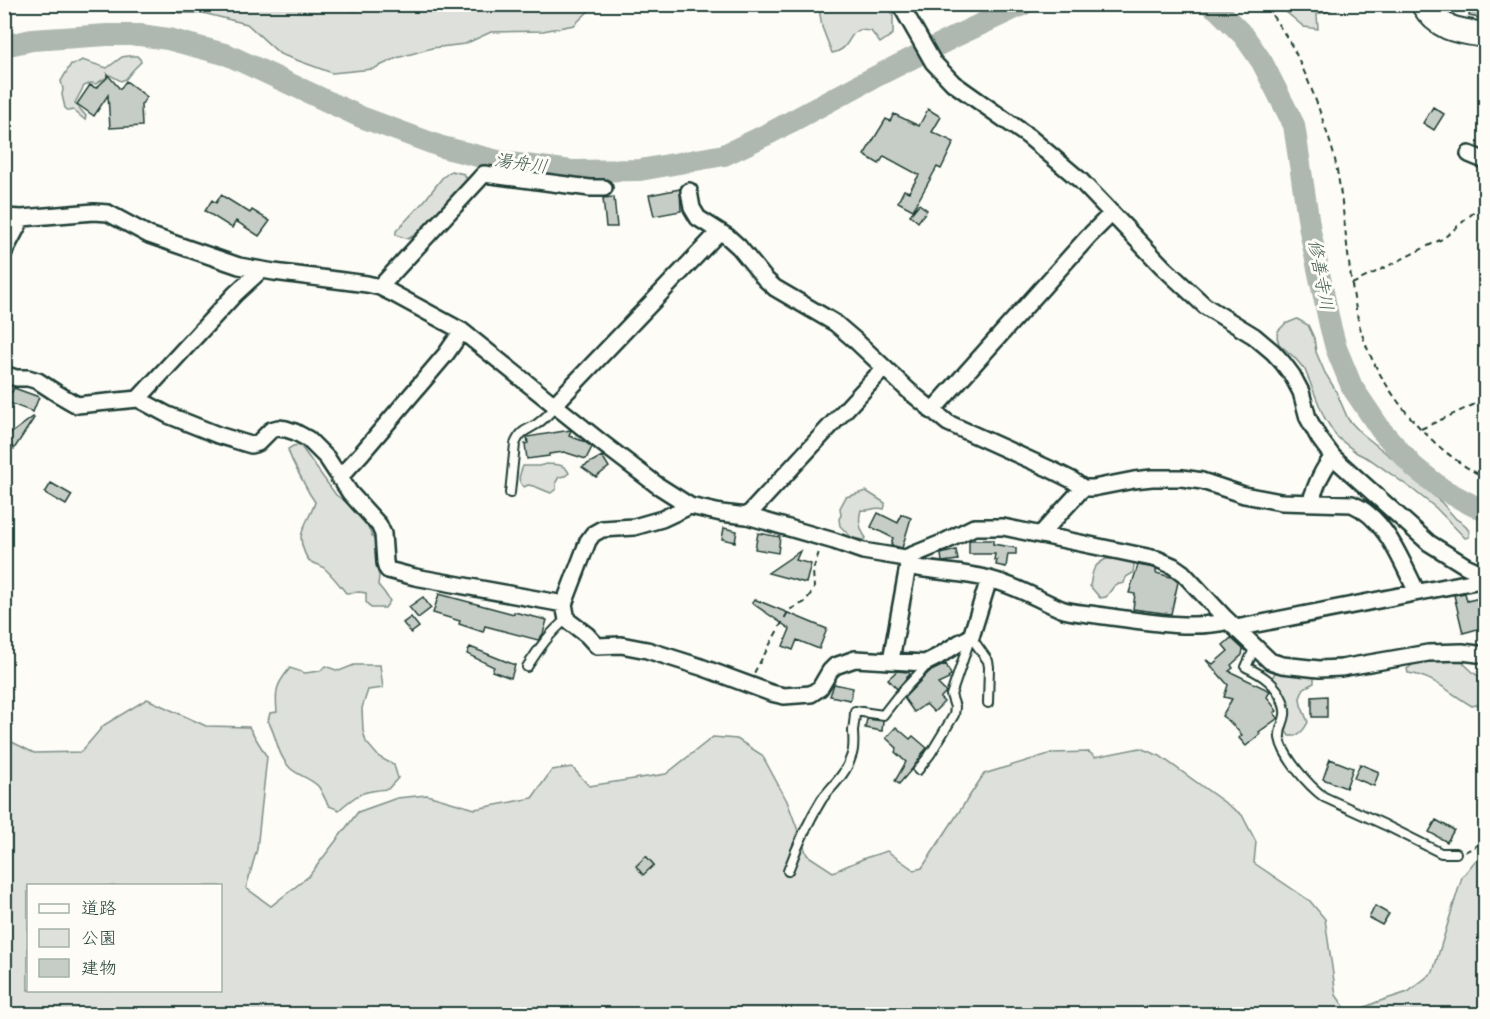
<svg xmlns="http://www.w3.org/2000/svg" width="1490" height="1019" font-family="'Patrick Hand','Klee One',sans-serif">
	<rect width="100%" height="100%" fill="#fdfcf7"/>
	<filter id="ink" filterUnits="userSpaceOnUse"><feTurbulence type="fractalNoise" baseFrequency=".0167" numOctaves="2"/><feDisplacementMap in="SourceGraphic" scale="12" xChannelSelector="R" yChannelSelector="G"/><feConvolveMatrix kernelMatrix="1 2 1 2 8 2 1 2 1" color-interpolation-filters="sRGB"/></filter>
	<g filter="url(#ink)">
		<path fill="#dde0db" stroke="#7e8e88" stroke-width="1.5" fill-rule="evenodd" d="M343,5L354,11L371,4L595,5L574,25L543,31L491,32L465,44L432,48L397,58L373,69L332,73L280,54L247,24L203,13H179L155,5Z
			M816,5H885L893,14V34L880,43L871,31C870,31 862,30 860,30C848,32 851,50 832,53L822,27L819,8Z
			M1269,5L1333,4V5L1330,11L1317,14L1318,29L1304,27L1286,12Z
			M128,56H137L140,59L141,62L132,71L126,79L121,81L110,75L96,84L91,83L84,86L75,103L86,116L85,120L73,110L69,111L65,108L62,95L63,89L61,81L71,64H75L82,60L107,68L122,57Z
			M451,171L464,174L467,179C451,201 431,226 408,239L396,235V231L425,200L442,178Z
			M1297,319L1308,325L1314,338L1316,352L1325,373L1335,389L1348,419L1360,432L1397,462L1409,474L1442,503L1456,519L1464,524L1469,531V537L1465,538L1436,508L1412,489L1371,460L1357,453L1336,436L1324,417L1305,370L1294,357L1279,344L1277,337L1278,331L1285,324Z
			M300,445L336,495L357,509L365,519L372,536L379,548L376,564L379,576L378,585L384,592L390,601L385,608H371L366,602V593L359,592L346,593C339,584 332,575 324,568C320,564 316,565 311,562C305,558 301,544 301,537C303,524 312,514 315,502C306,490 305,484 298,472C294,464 290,458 288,449L293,446Z
			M546,464C556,465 564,463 569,473L565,476L559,477L556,482V489L551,493C542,490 537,486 528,485L524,487C516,481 520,474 523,466H539Z
			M866,491L885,503V506L884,509C873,506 871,512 861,510C858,520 860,530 866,538L864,540L858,539L854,540L840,526L839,519L841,515L840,508L846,497Z
			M1106,559H1131L1134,565L1133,573L1126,577L1124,583L1115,585L1106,597L1100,598L1090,586C1093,571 1091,567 1106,559Z
			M1446,658L1461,661L1475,674L1485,680V703L1472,706C1451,694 1433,676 1408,673L1407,669L1415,663Z
			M354,665H380L383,688L368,690L362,708L363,731L366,742L379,757L394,765L398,778L388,789C363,791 358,793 339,810L329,806C325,800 322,791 318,786C310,778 297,775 290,768C277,755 277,736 268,721L270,713L277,712C275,690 276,685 290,668L305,673L320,671L325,666L339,671Z
			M1278,672L1310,675L1314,678V683L1304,688L1300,698L1301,705L1308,722C1304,730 1299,737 1289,736L1284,728L1282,715L1273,694V690L1270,686L1274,674Z
			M147,699L206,726L249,727L267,757L257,849L246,888L271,906L309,876L358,812L397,798L427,795L475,809L532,798L552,770L572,767L589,786L666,774L713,737L737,739L762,755L787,801L807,855L833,872L865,858L887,851L914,870L922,868L984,774L1052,753L1089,752L1095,757L1140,748L1160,756L1242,815L1256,842L1254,863L1310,901L1325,919L1336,995L1349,1014L1377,1002L1408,992L1433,972L1462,877L1475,861L1485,857V1014H5L4,738L34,753L81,752L104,725ZM28,886H220V990H28Z"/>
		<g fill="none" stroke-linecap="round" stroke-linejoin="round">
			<path stroke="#aeb8b1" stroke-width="22" d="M1210,4L1218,10L1244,36L1262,62L1294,125L1310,231L1330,325L1336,348L1352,387L1381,430L1414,467L1442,489L1474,506L1486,509
				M4,46L32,40L107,35H140L168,39L228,55L361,117L442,147L502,162L572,171L640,170L724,155L770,133L861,84L958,35L1024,4"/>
		</g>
		<path fill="#c6cdc7" stroke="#1f3d34" stroke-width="1.5" d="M1471,4H1485V19L1469,16Z
			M107,74L120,89L126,81L147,97L141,105L142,126L110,128L108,95L94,116L77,104L90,85L96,88L107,78Z
			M1433,107L1444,114L1434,130L1423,123Z
			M928,109L941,117L932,132L954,142L941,169L937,167L913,210L898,202L904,190L909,192L919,175L884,156L879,164L864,155L886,119L890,121L894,114L919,126Z
			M680,189L681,211L654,216L649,195Z
			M221,195L250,213L252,210L270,221L259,236L236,221L232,228L205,211L212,200L216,203Z
			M614,197L617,227H606L603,198Z
			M919,204L927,210L918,222L910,215Z
			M14,388L39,397L33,412L4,401V389L12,392Z
			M33,417L34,418L14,449L5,438Z
			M571,430L569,436L583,441L592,447L586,459L564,452L549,454V456L527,459L525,444L528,443L527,437Z
			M602,456L609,467L596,477L582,467Z
			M51,483L72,495L66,505L45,493Z
			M878,513L898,523L901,514L911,518L902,548L891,545L893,538L871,527Z
			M724,528L737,531L735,542L722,539Z
			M758,533L780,537L778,553L755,549Z
			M970,540H993V544L1016,548V554H1008L1006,567L996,565L997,560H994L995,554H969V541Z
			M956,550L958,560L942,562L941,554Z
			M800,551L796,560L811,564L806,583L768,573Z
			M1138,565L1154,568L1156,569V573L1171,577L1178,582L1171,614L1133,609L1135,594L1129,593Z
			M1465,593L1467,601L1480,598L1485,620V627L1463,633L1454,595Z
			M439,594L514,614V612L547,620L543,634L538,640L485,626L483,632L459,624L460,621L433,613Z
			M423,597L431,608L418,618L409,607Z
			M754,599L827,629L819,649L797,640L793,650L783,646L790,629L752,603Z
			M411,617L419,627L411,633L403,623Z
			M1231,638L1243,649L1242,655L1231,665L1233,668L1229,671L1270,691L1267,697L1277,711L1274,713L1278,718L1259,732L1260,734L1246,746L1239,738L1242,735L1229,721L1222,716L1232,699L1224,697L1228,685L1206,660L1213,664L1228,651L1223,645Z
			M470,647L515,665L511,678L492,671L494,667L467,654Z
			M946,664L951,675L948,677L949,679L938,684L946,692L940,698L944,702L934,712L926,704L914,712L904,698L929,672Z
			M897,671L908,672L910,674L897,689L888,679Z
			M834,684L853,688L850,700L830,696Z
			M1327,696V717H1312V697Z
			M867,719L883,721L882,731L865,728Z
			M896,727L910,739L913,736L927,748L920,756L921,757L912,769L899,784L895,781L906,762L895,752L897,748L886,738Z
			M1330,759L1353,768L1346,788L1323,779Z
			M1360,764L1379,772L1374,786L1354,778Z
			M1436,820L1454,830L1447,842L1429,832Z
			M646,856L654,865L643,875L636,866Z
			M1375,906L1389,914L1382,925L1369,918Z"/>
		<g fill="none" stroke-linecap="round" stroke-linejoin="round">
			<g stroke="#1f3d34" stroke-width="12">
				<path id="lane" d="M510,493L515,444C521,430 526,431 537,424C544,419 550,413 556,406
					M971,637L988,661L989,667L988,703
					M1255,647L1246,667C1263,675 1276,684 1283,701C1284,706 1286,710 1285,715C1284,723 1279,729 1280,738C1283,757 1309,786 1324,797L1385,825L1441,853H1456
					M527,667C538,650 550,632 567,619
					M918,770L931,753L954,715L955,707L951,695L970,639
					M788,871C798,844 807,823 822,799C832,786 846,774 851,757C855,748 853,739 853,730C854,724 855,717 855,711L883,715L897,697L928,664"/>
			</g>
			<g stroke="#1f3d34" stroke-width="20">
				<path id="street" d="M900,4L933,62L953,83L1028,136L1080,180L1163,267L1205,306L1254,336L1273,352L1283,363L1292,375L1301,392L1308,418L1319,438L1333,457L1429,543L1466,566L1486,575
					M1469,154L1486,161
					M689,191L692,208L698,218L728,237L739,247L765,279L775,288L835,323L856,341L909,391L948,423L1052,470L1072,480L1083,488H1093L1134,480L1152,478H1182L1202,481L1244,495L1281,502L1352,504C1386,518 1401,561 1417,592
					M4,217L22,218L94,212L108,213L149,235L239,266L274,272L367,284L380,287L392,293L462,331L602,443L657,485L690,506L721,513L747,516L834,541L863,551L905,558L942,543L974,527H1003L1157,559L1173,566L1183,573L1225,618L1270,661L1282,665L1319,669L1341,668L1428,653L1462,652L1486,655
					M4,252L22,218
					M380,287L484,174L590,188H604
					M4,374L16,378H28L38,381L58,394L77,405L138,399L168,415L218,435L251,445L258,443L271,430L278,428L286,429L295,432L308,439L327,458L350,493L379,525L383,534L385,562L386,567L388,570L415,577L564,604
					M138,399L235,294L261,270
					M554,405L719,232
					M932,411L1088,237L1112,213
					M339,478L361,454L446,354L462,331
					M1310,503C1316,486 1321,471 1333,457
					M690,506L662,519L634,527L602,529L593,534L588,541L564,604L567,620L587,635L597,646L621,645L647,650L701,667L771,693L784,696L811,694L820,688L830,671L835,666L855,659L925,663L937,657L959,643L971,637L989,579
					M747,516L884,368
					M1040,535L1083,488
					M905,558L908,566C935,572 963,572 989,579C1015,585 1037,599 1061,609C1072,613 1085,613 1097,615C1135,620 1192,631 1228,621
					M1236,628L1486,579
					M891,660L908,566"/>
			</g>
			<g stroke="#1f3d34" stroke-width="28">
				<path id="primary" d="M1423,4C1439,30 1458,31 1486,35"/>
			</g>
			<path stroke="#1f3d34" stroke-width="2" stroke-dasharray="6 4.5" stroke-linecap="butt" d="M1272,15C1279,26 1288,38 1294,50C1307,76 1317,102 1326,130C1330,142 1334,153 1336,165C1346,216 1347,268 1358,319C1371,380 1429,451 1486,478
				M1352,284L1444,238L1486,202
				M1421,429L1486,399
				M754,673L789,610L805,602L812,592L814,588L813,570L819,552
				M1465,852L1486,840"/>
			<use href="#lane" stroke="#fdfcf7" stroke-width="8"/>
			<use href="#street" stroke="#fdfcf7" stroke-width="15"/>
			<use href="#primary" stroke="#fdfcf7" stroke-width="24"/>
		</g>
	</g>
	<g text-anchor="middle" stroke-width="6" stroke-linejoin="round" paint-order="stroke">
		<g font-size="18" font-style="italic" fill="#435c53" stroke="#fdfcf7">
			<text transform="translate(521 163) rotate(8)" y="6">湯舟川</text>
			<text transform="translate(1321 275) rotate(80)" y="6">修善寺川</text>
		</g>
	</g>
	<rect width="1490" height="1019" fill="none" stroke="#fdfcf7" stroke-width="24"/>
	<rect x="12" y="12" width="1466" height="995" fill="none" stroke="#1f3d34" stroke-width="2" filter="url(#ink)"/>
	<rect x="27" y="884" width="195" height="108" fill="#fdfcf7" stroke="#a4b0a9" stroke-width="1.5"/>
	<rect x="39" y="904" width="30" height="9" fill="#fdfcf7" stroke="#a4b0a9" stroke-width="1.5"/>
	<text x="81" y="914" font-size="18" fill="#1f3d34">道路</text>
	<rect x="39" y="929" width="30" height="18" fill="#dde0db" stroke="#a4b0a9" stroke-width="1.5"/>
	<text x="81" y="944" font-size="18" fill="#1f3d34">公園</text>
	<rect x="39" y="959" width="30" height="18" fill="#c6cdc7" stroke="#a4b0a9" stroke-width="1.5"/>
	<text x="81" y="974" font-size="18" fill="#1f3d34">建物</text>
</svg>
